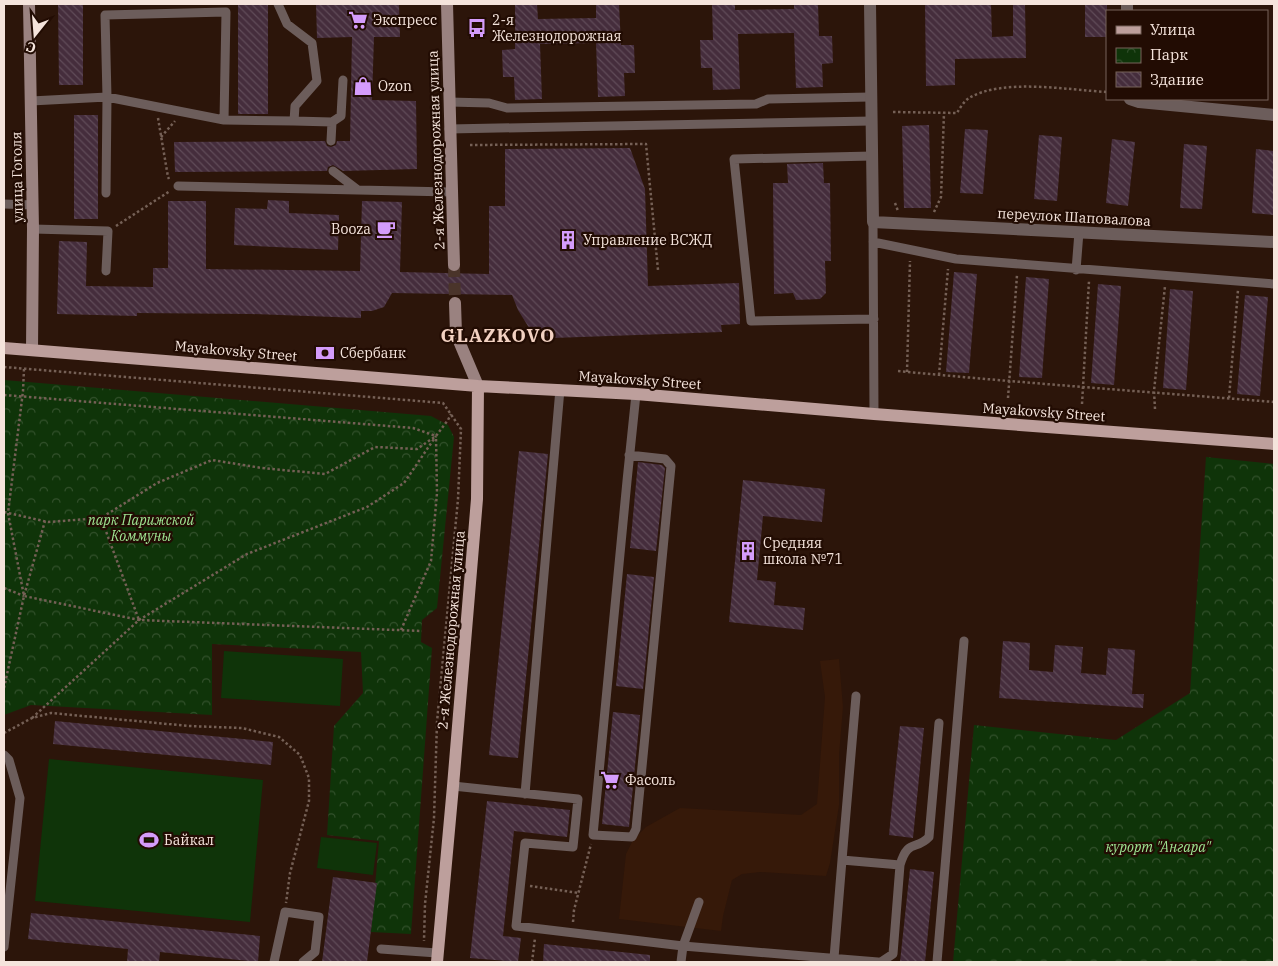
<svg xmlns="http://www.w3.org/2000/svg" width="1278" height="966" font-family="'IBM Plex Serif',serif">
	<defs>
		<pattern id="park-crowns" width="20" height="18" patternUnits="userSpaceOnUse" patternTransform="scale(1.25)"><rect width="20" height="18" fill="#0f3409"/><path d="M2 6a3 3 0 1 1 6 0M12 15a3 3 0 1 1 6 0" fill="none" stroke="#33512c"/></pattern>
		<pattern id="building-back-hatch" width="6" height="6" patternUnits="userSpaceOnUse" patternTransform="scale(1.25)"><rect width="6" height="6" fill="#452d3c"/><path d="M-1 5l2 2M0 0l6 6M5-1l2 2" fill="none" stroke="#604b58"/></pattern>
	</defs>
	<rect width="100%" height="100%" fill="#2c150a"/>
	<path fill="#361909" d="M839,659L843,707L839,755V805L830,863L826,876L760,872L742,874L732,880L723,916L721,931L619,919L626,854L633,840L646,827L680,808L801,815L817,804L825,697L820,661Z"/>
	<path fill="#0f3409" d="M224,651L343,659L340,706L221,698Z
		M49,759L263,780L250,922L35,901Z
		M321,837L377,843L373,875L317,868Z"/>
	<path fill="url(#park-crowns)" d="M4,380L431,416L448,425L454,437L437,608L422,620L421,642L432,648L411,934L371,932L379,841L327,835L334,726L363,693L361,652L212,644V715L31,705L4,715Z
		M1206,457L1274,464V962H953L974,725L1116,740L1190,693Z"/>
	<path fill="url(#building-back-hatch)" d="M58,4H83V85H59Z
		M238,4H268V114H238Z
		M316,4H399L400,37H374L372,100L416,101L417,169L343,171L333,165L328,167L327,171L175,172L174,142L325,141L327,146L331,147L336,145L337,141H350L352,37L317,38Z
		M515,4H537L538,19L596,18V4H619L621,45H634L635,73H624L625,96L598,97L596,43L540,44L542,99L515,100L514,77H503L502,50L515,49Z
		M712,4H735V10L794,9V4H818L819,36H832L833,63L822,64L823,87L796,88L794,33L738,34L740,89L713,90L712,68H701L700,40H713Z
		M925,4H991L992,37L1013,36V4H1025L1026,58L955,59V85L926,86Z
		M1085,4H1107V37H1085Z
		M74,115H98V219H74Z
		M929,125L931,208H904L902,126Z
		M965,129L988,130L983,194L960,193Z
		M1039,135L1062,137L1057,201L1034,199Z
		M1112,139L1135,142L1128,206L1106,203Z
		M1184,144L1207,146L1202,209L1180,208Z
		M630,148L645,189L648,286L739,283L740,324L721,325L722,332L553,338L531,331L518,310L512,295L392,293L384,307L372,311H361V318L251,314L137,313V316L57,314L59,241L87,242L86,286L153,287V268H168V201H206V269L360,271L362,201L402,202L400,272L489,274V206H505V149Z
		M1256,149L1274,151V215L1252,213Z
		M823,163L824,183H830L831,261H825L826,293L820,299L796,300L793,293L774,294L773,183H788L787,164Z
		M268,200L289,201V213L339,215L338,250L234,245L235,208L267,209Z
		M954,272L977,274L969,373L946,372Z
		M1026,277L1049,279L1042,378L1019,377Z
		M1098,284L1121,286L1114,385L1091,383Z
		M1170,289L1193,291L1186,390L1163,388Z
		M1245,295L1268,297L1260,396L1237,394Z
		M519,451L548,454L518,758L489,755Z
		M638,462L662,465L665,468L656,551L630,548Z
		M743,480L825,489L822,522L763,516L757,580L776,582L774,605L805,608L803,630L729,622Z
		M627,574L654,577L643,689L616,686Z
		M1003,641L1030,643L1029,670L1053,672L1055,645L1083,647L1081,673L1106,675L1108,648L1135,650L1132,694H1144L1143,708L999,698Z
		M613,712L640,715L629,827L602,824Z
		M55,721L273,742L271,765L53,744Z
		M900,726L924,728L913,838L889,835Z
		M487,801L570,810L567,837L514,831L503,936L521,938L518,962L470,958Z
		M910,869L934,872L925,962H900Z
		M333,877L377,883L367,962H322Z
		M31,913L260,936L258,962L160,952L159,962H127L128,949L28,939Z
		M544,944L650,955V962H543Z"/>
	<g fill="none" stroke-linecap="round" stroke-linejoin="round">
		<path stroke="#4a342a" stroke-width="12" stroke-dasharray="12 6" stroke-linecap="butt" d="M454,265L455,303"/>
		<path stroke="#756056" stroke-width="2.5" stroke-dasharray="2.5 2.5" stroke-linecap="butt" d="M893,112L957,113C960,108 964,101 969,98C1003,78 1068,90 1107,92
			M158,118L168,177L169,179
			M161,137L175,121
			M470,145L646,144L658,270
			M895,203L898,211
			M934,212L941,197L944,113
			M116,226L170,191
			M4,367L443,403L461,429L458,499L437,722L434,818L425,904L424,941
			M24,369L23,391L8,513L24,596L139,620L422,631
			M898,371C1023,383 1149,392 1274,402
			M907,372L910,261
			M939,375L948,269
			M4,395L413,428L436,436
			M1008,398L1017,275
			M1229,398L1238,290
			M1082,404L1089,281
			M1155,409L1154,391L1165,286
			M4,512L48,522L101,518L157,483L212,460L262,468L325,474L375,447L417,449L436,436L448,420L451,414
			M101,518L139,620
			M4,588L24,596
			M401,630L431,561L437,493L436,437
			M4,688L24,596L45,521
			M32,718L139,620L247,554L367,507L404,483L436,436
			M4,733L32,718L51,713L189,726L242,728L279,737L300,755L309,778V801L290,873L286,903
			M530,886L579,893
			M573,922L574,910L591,844
			M532,962L535,938"/>
		<path stroke="#6c5d5b" stroke-width="9" d="M278,4L287,24L312,43L317,81L295,106L294,121L332,122L331,141
			M31,101L107,97L224,120L294,121
			M449,102L489,103L507,108L756,104L768,99L871,97
			M332,122L341,116L343,80
			M449,129L872,121
			M873,156L734,159L751,321L874,319
			M333,171L358,190L451,192
			M178,186L358,190
			M106,193L107,97L105,15L226,12L224,120
			M4,204L33,205
			M873,222L874,414
			M33,229L108,231L106,271
			M873,242L956,259L1274,284
			M1076,270L1079,232
			M629,455L665,459L671,466L636,829L632,837L593,835L627,481C630,452 633,423 636,394
			M4,755L9,760L20,798L4,947
			M453,786L578,799L573,847L525,843L516,926L683,946L681,962
			M525,794L560,389
			M842,860L856,696
			M699,902L683,946L878,962
			M381,949L437,953
			M834,958L842,860L900,865
			M274,962L285,912L319,917L315,952L303,962
			M881,962L893,954L900,865C908,838 916,851 929,837L939,723
			M937,962L964,641"/>
		<path stroke="#6c5d5b" stroke-width="12" d="M870,4L873,222L1274,242
			M1127,11V4
			M1130,99L1139,102L1274,115"/>
		<path stroke="#9a8280" stroke-width="12" d="M29,4L33,229L32,350
			M447,4L454,265
			M455,303L456,334L478,386"/>
		<path stroke="#bd9f9c" stroke-width="12" d="M4,348L478,386L636,394L874,414L1274,444
			M437,962L453,786L477,499L478,386"/>
	</g>
	<defs>
		<g id="supermarket-bare" transform="scale(1.5)"><path d="M-6-5.5h2.5l.6 2H6L4.5 2H-2.5L-4.4-4H-6ZM-1.5 3.2a1.3 1.3 0 1 0 .1 0ZM3 3.2a1.3 1.3 0 1 0 .1 0Z" fill="#d49cfb" stroke="#220c03" stroke-width="2.5" paint-order="stroke"/></g>
		<g id="bus-bare" transform="scale(1.5)"><path d="M-5-6H5V4H4V6H2V4H-2V6H-4V4H-5ZM-3.5-4V0h7V-4ZM-3.5 1.2v1.5H-2V1.2ZM2 1.2v1.5H3.5V1.2Z" fill="#d49cfb" stroke="#220c03" stroke-width="2.5" paint-order="stroke"/></g>
		<g id="shop-bare" transform="scale(1.5)"><path d="M-5-2.5h2.3a2.7 3.5 0 0 1 5.4 0H5L5.5 6h-11ZM-1.5-2.5h3a1.5 2.3 0 0 0-3 0Z" fill="#d49cfb" stroke="#220c03" stroke-width="2.5" paint-order="stroke"/></g>
		<g id="cafe-bare" transform="scale(1.5)"><path d="M-5.5-4.5H6V0H3Q3 3.5 0 3.5H-2.5Q-5.5 3.5-5.5 0ZM3-3.2v2h1.7v-2ZM-6 4.5H4V6H-6Z" fill="#d49cfb" stroke="#220c03" stroke-width="2.5" paint-order="stroke"/></g>
		<g id="building-bare" transform="scale(1.5)"><path d="M-4-6H4V6H1V3H-1V6H-4ZM-2.5-4.3h1.7v1.8h-1.7ZM.8-4.3h1.7v1.8H.8ZM-2.5-1h1.7V.8h-1.7ZM.8-1h1.7V.8H.8Z" fill="#d49cfb" stroke="#220c03" stroke-width="2.5" paint-order="stroke"/></g>
		<g id="bank-bare" transform="scale(1.5)"><path d="M-6-4H6V4H-6ZM0-2.3a2.3 2.3 0 1 0 0 4.6a2.3 2.3 0 1 0 0-4.6Z" fill="#d49cfb" stroke="#220c03" stroke-width="2.5" paint-order="stroke"/></g>
		<g id="stadium-bare" transform="scale(1.5)"><path d="M0-5a6.5 5 0 1 0 0 10a6.5 5 0 1 0 0-10ZM-3.5-1.8h7v3.6h-7Z" fill="#d49cfb" stroke="#220c03" stroke-width="2.5" paint-order="stroke"/></g>
	</defs>
	<g fill-rule="evenodd">
		<use href="#supermarket-bare" x="358" y="20"/>
		<use href="#bus-bare" x="477" y="28"/>
		<use href="#shop-bare" x="363" y="86"/>
		<use href="#cafe-bare" x="386" y="229"/>
		<use href="#building-bare" x="568" y="240"/>
		<use href="#bank-bare" x="325" y="353"/>
		<use href="#building-bare" x="748" y="551"/>
		<use href="#supermarket-bare" x="610" y="780"/>
		<use href="#stadium-bare" x="149" y="840"/>
	</g>
	<g text-anchor="middle" stroke-width="4.5" stroke-linejoin="round" paint-order="stroke">
		<g font-size="14" fill="#f5e4dc" stroke="#220c03" text-anchor="start">
			<text x="373" y="25">Экспресс</text>
			<text x="492" y="25">2-я<tspan x="492" dy="16">Железнодорожная</tspan></text>
			<text x="378" y="91">Ozon</text>
			<text x="371" y="234" text-anchor="end">Booza</text>
			<text x="583" y="245">Управление ВСЖД</text>
			<text x="340" y="358">Сбербанк</text>
			<text x="763" y="548">Средняя<tspan x="763" dy="16">школа №71</tspan></text>
			<text x="625" y="785">Фасоль</text>
			<text x="164" y="845">Байкал</text>
		</g>
		<g font-size="14" fill="#f5e4dc" stroke="#220c03">
			<text transform="translate(436 150) rotate(-92)" y="5">2-я Железнодорожная улица</text>
			<text transform="translate(17 177) rotate(-91)" y="5">улица Гоголя</text>
			<text transform="translate(1074 217) rotate(3)" y="5">переулок Шаповалова</text>
			<text transform="translate(236 351) rotate(5)" y="5">Mayakovsky Street</text>
			<text transform="translate(640 380) rotate(4)" y="5">Mayakovsky Street</text>
			<text transform="translate(1044 412) rotate(4)" y="5">Mayakovsky Street</text>
			<text transform="translate(451 630) rotate(-85)" y="5">2-я Железнодорожная улица</text>
		</g>
		<g font-size="14" font-style="italic" fill="#9fe693" stroke="#220c03">
			<text x="141" y="525">парк Парижской<tspan x="141" dy="16">Коммуны</tspan></text>
			<text x="1158" y="852">курорт "Ангара"</text>
		</g>
		<g font-size="19" font-weight="bold" letter-spacing="1" fill="#f3d2c2" stroke="#220c03">
			<text x="498" y="342">GLAZKOVO</text>
		</g>
	</g>
	<rect width="1278" height="966" fill="none" stroke="#f5e4dc" stroke-width="10"/>
	<rect x="1106" y="10" width="162" height="90" fill="#220c03" stroke="#76625a"/>
	<rect x="1116" y="26" width="25" height="8" fill="#bd9f9c" stroke="#76625a"/>
	<text x="1150" y="35" font-size="15" fill="#f5e4dc">Улица</text>
	<rect x="1116" y="48" width="25" height="15" fill="url(#park-crowns)" stroke="#76625a"/>
	<text x="1150" y="60" font-size="15" fill="#f5e4dc">Парк</text>
	<rect x="1116" y="72" width="25" height="15" fill="url(#building-back-hatch)" stroke="#76625a"/>
	<text x="1150" y="85" font-size="15" fill="#f5e4dc">Здание</text>
	<g transform="translate(35 35) rotate(197)" stroke="#220c03" stroke-width="4" paint-order="stroke">
	<path d="M0-4L9 19L0 12L-9 19Z" fill="#f5e4dc"/>
	<text y="-8" font-size="14" font-weight="bold" text-anchor="middle" fill="#f5e4dc">С</text>
	</g>
</svg>
